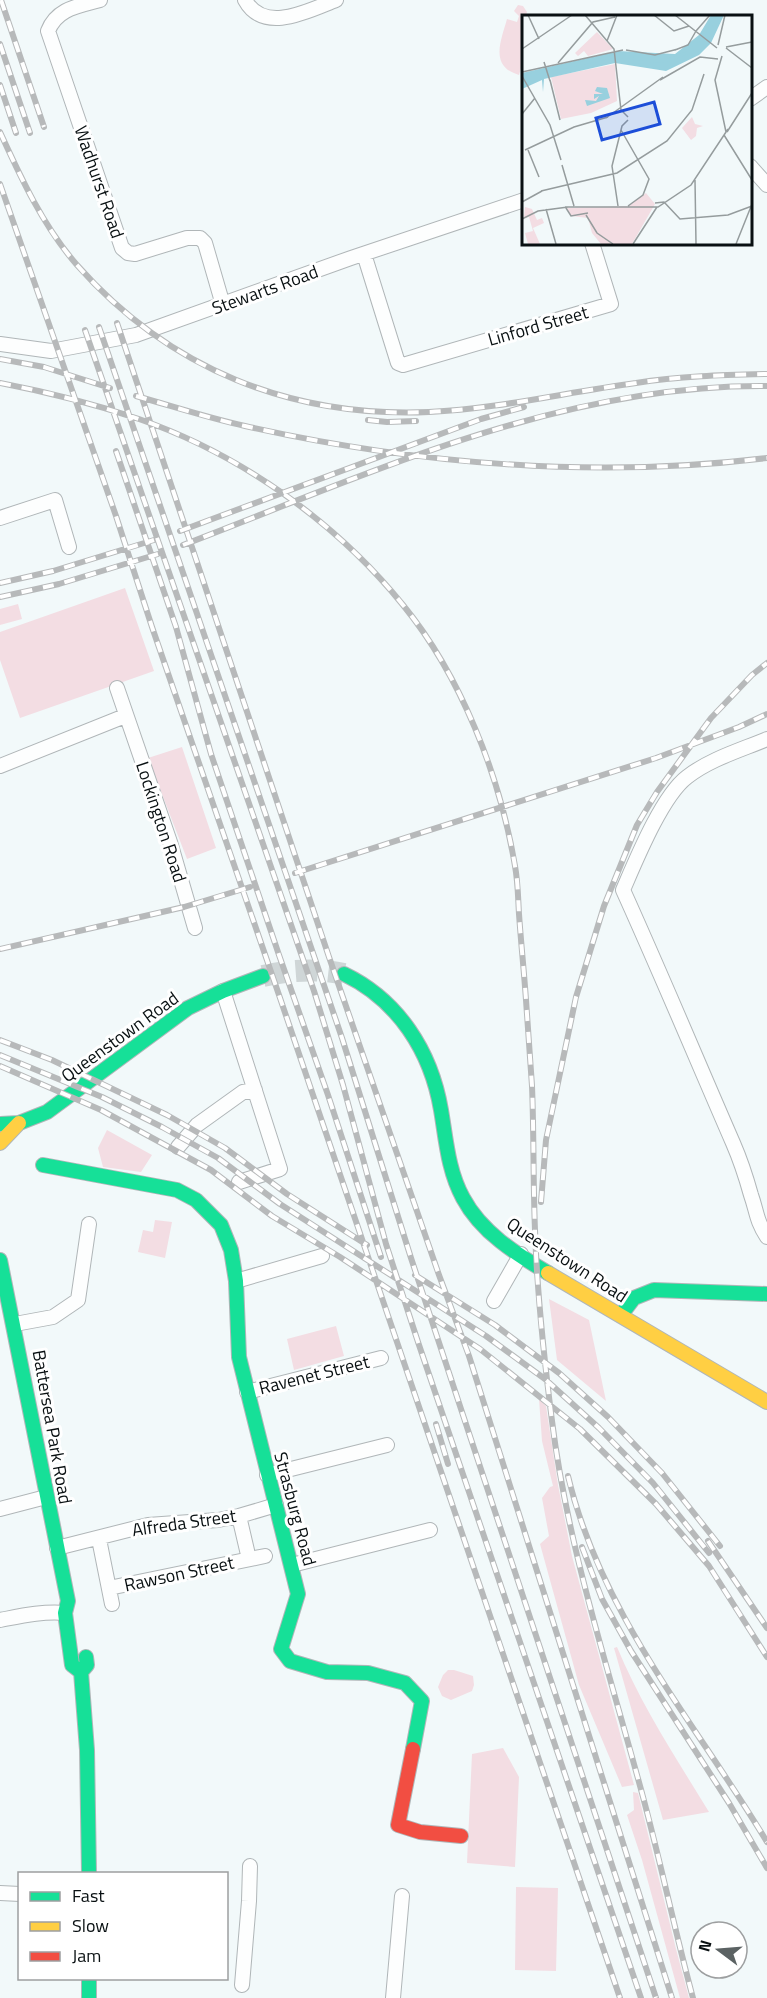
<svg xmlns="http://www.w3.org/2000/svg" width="767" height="1998" font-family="'Titillium Web',sans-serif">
	<rect width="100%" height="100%" fill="#f2f9fa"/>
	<path fill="#f3dde3" d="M518,5L523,6L527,12L526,16H524V68H521L519,75C489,66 501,41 507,19L517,22L519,16L514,11Z
		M125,588L154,671L20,718L0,660V632Z
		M18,604L22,619L0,625V609Z
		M182,747L216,848L187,859L148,758Z
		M107,1130L152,1155L141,1172L103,1167L98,1148Z
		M155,1220L172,1222L165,1258L138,1252L143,1230L153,1232Z
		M549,1299L589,1320L606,1401L557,1360Z
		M336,1326L344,1356L294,1370L287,1339Z
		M539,1399L546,1406L558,1485L572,1556L634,1785L622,1787L579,1685L540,1544L549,1536L542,1498L550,1487L553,1486L542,1441Z
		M617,1647C641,1705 676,1758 709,1812L663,1820L614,1648Z
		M448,1670H454L473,1676L474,1685L472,1691L451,1700L442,1696L438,1687L443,1675Z
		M503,1748L519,1777L515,1867L467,1863L472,1754Z
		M633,1792L638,1793L676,1949L689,1998H680L642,1860L627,1815L634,1810Z
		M516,1887L558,1888L556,1971L515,1970Z"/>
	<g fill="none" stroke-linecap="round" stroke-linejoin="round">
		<path stroke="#cfd6d7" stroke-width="22" stroke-dasharray="22 11" stroke-linecap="butt" d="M263,976C290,970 316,968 344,974"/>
		<g stroke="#b0b6b8" stroke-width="16">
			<path id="street" d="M100,0C79,6 57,8 48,31L122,248L128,253L135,254L187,238H200L205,243L223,305
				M245,0C264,35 310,10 336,0
				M750,99L767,87
				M750,166L767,185
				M364,254L398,363L403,365L611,304L592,243
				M0,344L51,351L136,335L351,258L524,200
				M0,518L55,500L69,547
				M117,688L170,842L195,928
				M767,739C741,750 710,759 687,777C662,796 636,860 623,890C661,974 696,1058 733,1143C740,1159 746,1177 751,1195C757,1212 756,1220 767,1237
				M0,766L125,716
				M223,991L280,1169L239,1182
				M178,1147L197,1125L243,1092L255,1090
				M236,1281L322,1256
				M494,1301L521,1254
				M15,1324L53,1317L78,1300L89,1224
				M247,1392L381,1358
				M267,1475L387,1445
				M0,1509L46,1497
				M239,1516L249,1559
				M99,1539L112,1604
				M57,1548L148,1525L218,1520L239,1516L276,1505
				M292,1565L430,1530
				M109,1588L265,1556
				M0,1620C21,1616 43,1611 65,1613
				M0,1893L20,1894
				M242,1985L249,1901L250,1866
				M393,1998L402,1896"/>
		</g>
		<g stroke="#b0b6b8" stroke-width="16">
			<path id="fast" d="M344,974C398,1000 431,1051 441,1110C446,1139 448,1171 463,1198C481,1232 516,1254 548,1273
				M0,1124L19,1123L47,1112L188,1008L223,991L263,976
				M43,1165L177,1190L196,1200L221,1225L231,1250L236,1281L239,1357L298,1594L281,1649L290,1661L327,1672L368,1673L405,1683L422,1701L413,1749
				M0,1260L68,1601L65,1613L72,1665L81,1672
				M621,1315L634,1298L654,1290L767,1294
				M86,1657L87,1665L81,1672L87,1750L89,1874
				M89,1978V1998"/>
		</g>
		<g stroke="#b0b6b8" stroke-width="16">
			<path id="slow" d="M0,1143L19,1123
				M548,1273L767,1402"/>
		</g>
		<g stroke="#b0b6b8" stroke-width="16">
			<path id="jam" d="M413,1749L398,1825L420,1832L461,1836"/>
		</g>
		<use href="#street" stroke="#fdfefe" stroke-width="14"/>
		<use href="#fast" stroke="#16e098" stroke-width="14"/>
		<use href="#slow" stroke="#ffcf43" stroke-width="14"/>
		<use href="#jam" stroke="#f24e42" stroke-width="14"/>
		<g stroke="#b7b9ba" stroke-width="6">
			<path id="rail" d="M1,0L44,127
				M0,44L30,133
				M0,85L16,133
				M0,132C21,178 43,226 77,265C169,369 291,418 429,412C498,409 567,392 636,383C679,376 723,375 767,374
				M0,184L116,516L152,627L279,995L620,1998
				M117,323L329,957L439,1275L469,1356L672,1998
				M99,327L342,1038L411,1258L656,1998
				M85,330L314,991L343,1085L386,1244L418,1342L641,1998
				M0,359L44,367L110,388
				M0,383C47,392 94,404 139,419C240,454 336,522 403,605C461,676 500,776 515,866C518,882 518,898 519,914C521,943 524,971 526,1000C528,1029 530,1057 532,1086C534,1134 533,1182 535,1230C537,1294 544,1358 552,1421C567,1542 605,1658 637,1775C658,1849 673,1924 693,1998
				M136,396C172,406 208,418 245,426C414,464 594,479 767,458
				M368,420L387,422L416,421
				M116,451L176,627L211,754L279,955L328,1095L381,1257
				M180,531L481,419L524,407
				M183,545C371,473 562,384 767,386
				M0,583L53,571L154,540
				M0,597L59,584L158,554
				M295,873L656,758L739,727L767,714
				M0,949L184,907L250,887
				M0,1040L52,1060L167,1115L225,1148L287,1194L367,1245
				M0,1055L102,1097L162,1127L218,1158L280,1204L486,1336L545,1379L599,1428L653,1483L709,1553
				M0,1066L101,1110L211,1170L272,1216L340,1257L480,1349L580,1429L656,1504L709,1566L767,1657
				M541,1202L546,1140L576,997L604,906L637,825L657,792L711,718L752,675L767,663
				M415,1275L495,1325L559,1373L608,1417L662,1473L720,1546
				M436,1424L448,1464
				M568,1476C601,1615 695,1722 767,1842
				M708,1541L767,1628
				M582,1547L602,1599L631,1651L729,1803L767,1868"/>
		</g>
		<use href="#rail" stroke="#fff" stroke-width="4" stroke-dasharray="11" stroke-linecap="butt"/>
	</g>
	<g text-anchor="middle" stroke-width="6" stroke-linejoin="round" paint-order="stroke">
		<g font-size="18" fill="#091012" stroke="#fff">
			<text transform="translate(99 182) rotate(71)" y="6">Wadhurst Road</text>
			<text transform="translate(265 290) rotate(-20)" y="6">Stewarts Road</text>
			<text transform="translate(538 326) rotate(-16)" y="6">Linford Street</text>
			<text transform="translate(161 822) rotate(72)" y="6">Lockington Road</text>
			<text transform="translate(120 1037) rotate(-36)" y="6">Queenstown Road</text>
			<text transform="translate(567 1260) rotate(33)" y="6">Queenstown Road</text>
			<text transform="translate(314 1375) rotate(-14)" y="6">Ravenet Street</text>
			<text transform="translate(52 1427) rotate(80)" y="6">Battersea Park Road</text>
			<text transform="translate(295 1509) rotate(75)" y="6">Strasburg Road</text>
			<text transform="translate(184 1523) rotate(-8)" y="6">Alfreda Street</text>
			<text transform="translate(179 1574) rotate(-12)" y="6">Rawson Street</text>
		</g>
	</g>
	<g transform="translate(522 15)">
		<rect width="230" height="230" fill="#f2f9fa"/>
		<path d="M75,17L91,34L66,41L62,36L56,41L53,38ZM93,49L95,86L69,98L39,104L29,62ZM170,102L173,109L181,111L175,113L174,121L169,125L160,113ZM124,178L133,189L110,229H79L70,218L66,203L49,201L45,193L106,191ZM3,192L10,194L15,205L20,203L22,208L11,213L18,229H6L3,218L11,216L7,202L2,203Z" fill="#f3dde3"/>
		<path d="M189,0H202L189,28L177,40L144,56L93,48L22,64L21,77L20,65L0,74V58L96,36L153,39L177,20ZM75,72L85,73L88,83L65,91L63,85L74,86L77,81L72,84V79H81L73,76Z" fill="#98d0de"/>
		<path fill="none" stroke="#98d0de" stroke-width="3" d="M185,21L193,0M95,41H110L108,47L144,46L167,37L182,25M33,54L90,42M5,62L23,55"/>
		<path fill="none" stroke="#959c9d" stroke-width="1.5" d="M6,0L17,24M63,0L92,34L99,95L106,102M132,0L152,16L167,11M153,0L195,33M174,16L188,0M85,26L95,0M196,30L203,0M204,32L230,27M204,33L230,53M0,34L50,0M104,35L133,40L156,34M153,35L166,30L174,16M200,41L193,65L204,117M22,47L28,66M36,48L71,7L93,2M0,57L101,35M0,61L28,110L39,145M28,65L38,105M138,65L178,42L196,44M0,99L13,83M84,103L141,62M99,115L127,164L121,180L106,191M205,117L230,78M202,120L230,165M3,135L52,112L86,102M6,135L17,162M40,150L52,191M173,165L174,229M19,176L95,158L145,126L170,95L182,59M0,187L20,176M133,188L142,187L158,204L206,200L230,191M96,191L90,151L100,111L106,105M43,192H136L169,170L206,114M44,193L49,201L66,198M24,194L34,229M64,200L75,218L91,229M0,204L16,196L46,192M111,229L135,192M214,229L230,189"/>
		<path fill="#1d4ed8" fill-opacity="0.15" stroke="#1d4ed8" stroke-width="3" d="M132,87L138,109L80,125L74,103Z"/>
		<rect width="230" height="230" fill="none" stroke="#091012" stroke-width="3"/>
	</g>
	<rect x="18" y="1872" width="210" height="108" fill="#ffffff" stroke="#9d9fa0" stroke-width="1.5"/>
	<rect x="30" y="1892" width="30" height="9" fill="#16e098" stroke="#9d9fa0" stroke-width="1.5"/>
	<text x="72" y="1902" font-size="18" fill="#091012">Fast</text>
	<rect x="30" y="1922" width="30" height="9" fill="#ffcf43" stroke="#9d9fa0" stroke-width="1.5"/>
	<text x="72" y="1932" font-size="18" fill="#091012">Slow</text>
	<rect x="30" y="1952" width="30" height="9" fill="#f24e42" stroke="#9d9fa0" stroke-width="1.5"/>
	<text x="72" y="1962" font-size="18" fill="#091012">Jam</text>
	<g transform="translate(719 1950) rotate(286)"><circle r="28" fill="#ffffff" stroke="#9d9fa0" stroke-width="1.5"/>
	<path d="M0-4.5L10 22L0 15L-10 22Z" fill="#5b6263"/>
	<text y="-9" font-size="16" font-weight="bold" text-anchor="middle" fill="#091012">N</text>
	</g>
</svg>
